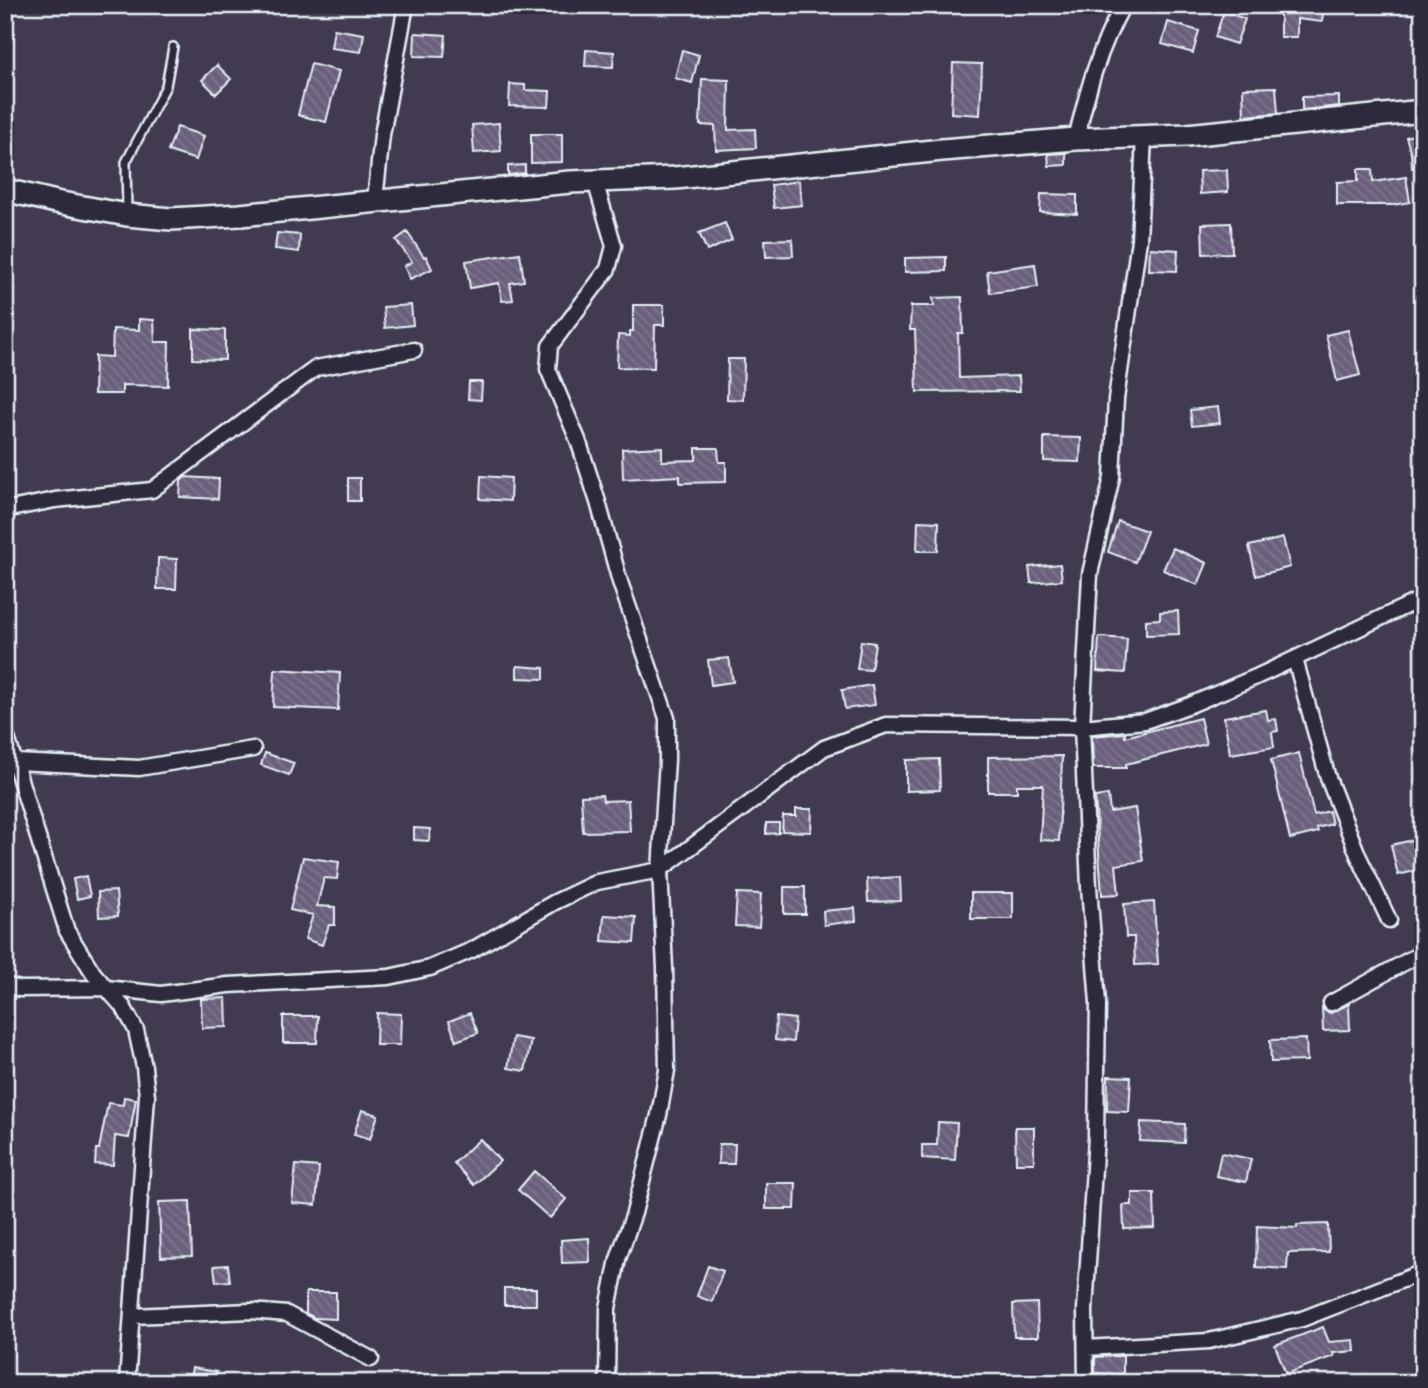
<svg xmlns="http://www.w3.org/2000/svg" width="1428" height="1388" font-family="Mynerve,sans-serif">
	<defs>
		<pattern id="building-back-hatch" width="6" height="6" patternUnits="userSpaceOnUse" patternTransform="scale(1.75)"><rect width="6" height="6" fill="#6b5f7c"/><path d="M-1 5l2 2M0 0l6 6M5-1l2 2" fill="none" stroke="#80768f"/></pattern>
	</defs>
	<rect width="100%" height="100%" fill="#413a50"/>
	<filter id="ink" filterUnits="userSpaceOnUse"><feTurbulence type="fractalNoise" baseFrequency=".0143" numOctaves="2"/><feDisplacementMap in="SourceGraphic" scale="14" xChannelSelector="R" yChannelSelector="G"/><feConvolveMatrix kernelMatrix="1 2 1 2 8 2 1 2 1" color-interpolation-filters="sRGB"/></filter>
	<g filter="url(#ink)">
		<path fill="url(#building-back-hatch)" stroke="#e8f1f8" stroke-width="2" d="M1280,5H1324L1322,22L1297,19V37H1280Z
			M1224,11L1245,19L1236,44L1215,37Z
			M1168,22L1199,31L1193,53L1162,44Z
			M334,29L364,34L361,52L331,48Z
			M415,33L446,35L444,57L414,56Z
			M586,50L614,52L613,67L585,66Z
			M682,50L699,55L692,83L675,78Z
			M953,63L982,64L980,115L951,113Z
			M311,64L339,71L326,122L298,115Z
			M217,65L231,79L216,94L202,80Z
			M702,79L729,80L728,130L755,129L756,148L716,150L715,126L700,125Z
			M510,84L525,85V90L550,91L549,107L509,106Z
			M1276,87L1278,113L1244,116L1243,88Z
			M1339,96V106L1302,110V97Z
			M499,123L501,151L474,153L472,125Z
			M177,127L204,136L196,160L168,151Z
			M1423,132V167L1412,168L1411,153L1406,137Z
			M531,134H562V162L531,163Z
			M1066,153V165L1049,166L1048,154Z
			M525,165V173L508,175V166Z
			M1358,169H1372L1373,182L1406,177L1410,202L1393,205H1337V182L1358,181Z
			M1227,170L1228,192L1200,194L1199,171Z
			M799,181L802,205L774,208L771,185Z
			M1041,194L1077,195V214L1040,212Z
			M725,223L732,240L707,251L699,233Z
			M1231,223L1232,253L1203,254L1202,224Z
			M407,232L424,257L426,256L432,269L410,279L404,266L412,262L396,240Z
			M277,233L300,235L299,252L275,249Z
			M792,239L793,256L766,257L765,240Z
			M1150,248L1178,250L1177,271L1149,270Z
			M520,253L524,281L510,283L513,300L502,301L499,283L470,288L466,261Z
			M946,257V271L905,272V258Z
			M1035,264L1038,287L990,293L987,271Z
			M962,297L963,333H958L959,378L1019,376L1020,391L917,392L915,330H910L911,306H934L933,298Z
			M411,305L413,325L385,328L383,307Z
			M633,305H664V325H655L654,368L617,367L618,335L630,336V331H633Z
			M139,319L154,320L155,342H169L168,386L122,385V394H94L95,356L112,357L113,329L139,330Z
			M193,329L225,330V360L193,359Z
			M1348,330L1360,375L1337,381L1326,335Z
			M728,359H744L743,400L727,399Z
			M469,382H482L481,400L468,399Z
			M1218,407L1220,423L1192,426L1190,410Z
			M1044,437L1081,438L1080,462L1044,461Z
			M662,447V461L696,460V448H718L719,462H726V482L680,483V476L623,479L622,449Z
			M481,476L511,478L510,501L480,499Z
			M185,477L219,479L218,499L180,497L181,481Z
			M348,478H360V501H348Z
			M918,521L939,522L938,551H917Z
			M1118,521L1147,531L1135,562L1108,552Z
			M1283,538L1290,567L1256,576L1249,546Z
			M1173,548L1207,563L1198,585L1163,570Z
			M158,558L177,559L176,589H157Z
			M1060,564L1062,580L1031,583L1029,567Z
			M1178,611L1179,634L1146,635V620L1160,619V612Z
			M1099,637L1127,639L1125,673L1097,671Z
			M861,641L875,643L871,670L857,669Z
			M729,658L733,682L711,685L708,660Z
			M517,666L544,668V679L517,678Z
			M275,669L340,673L338,710L273,707Z
			M872,685L875,705L845,709L842,690Z
			M1266,710L1268,720L1276,719L1278,731L1272,732L1274,747L1230,754L1224,717Z
			M1200,718L1206,744L1126,764V768H1093L1092,736L1125,733V737Z
			M265,753L294,763L289,775L261,765Z
			M1299,753L1314,815L1329,811L1332,824L1317,828L1318,832L1290,839L1271,760Z
			M1062,756L1059,841L1040,840L1043,785H1017V792H988V757Z
			M939,759L940,790L906,791V760Z
			M602,795L603,801L628,800L630,831L583,832L581,796Z
			M1108,795L1110,812L1135,808L1143,861L1116,865L1119,894L1102,895L1095,797Z
			M796,809H812L811,832L782,831L783,816H796Z
			M766,823H779V833L766,834Z
			M414,828L430,829L429,841L414,840Z
			M1421,838L1423,869L1398,875L1391,845Z
			M303,857L339,862L337,879L324,878L317,906L335,907V925H329L322,945L305,939L313,915L290,910Z
			M86,876L90,896L77,899L73,879Z
			M900,877L901,901L868,902L867,879Z
			M784,887H805V914H784Z
			M116,891L118,916L99,917L98,892Z
			M737,893L761,894L759,927L735,926Z
			M971,893H1013V919H971Z
			M1154,902L1158,964L1135,965L1134,937H1126L1124,904Z
			M855,908L856,921L824,925L823,911Z
			M604,915L636,917L634,943L602,941Z
			M226,998L227,1027L202,1028L201,999Z
			M1349,1004L1350,1030L1323,1031L1322,1006L1325,1011L1331,1013Z
			M377,1013L401,1014L400,1045H376Z
			M470,1013L478,1033L456,1041L449,1021Z
			M283,1016H318L317,1043H283Z
			M776,1017L795,1019L793,1042L775,1040Z
			M513,1037L531,1040L525,1071L508,1068Z
			M1306,1039L1307,1061L1271,1062L1270,1040Z
			M1108,1076L1131,1077L1129,1112L1107,1111Z
			M124,1097L136,1099L129,1138L115,1136L113,1165L95,1164L96,1149H99L108,1103L123,1105Z
			M362,1110L378,1115L370,1139L354,1134Z
			M938,1122L957,1123L955,1160L922,1158V1145H937Z
			M1141,1122L1185,1124L1184,1143L1140,1141Z
			M1015,1127H1034V1163H1016Z
			M480,1139L500,1161L474,1185L454,1163Z
			M719,1144H735L734,1164H718Z
			M1221,1153L1251,1159L1246,1182L1216,1176Z
			M296,1165L319,1167L316,1205L292,1203Z
			M534,1171L566,1199L550,1218L518,1190Z
			M766,1183H796L795,1209H766Z
			M1132,1193H1154L1155,1228L1124,1229L1123,1205H1132Z
			M190,1201L192,1256L161,1257L159,1202Z
			M1328,1224L1329,1252L1288,1253L1287,1269L1256,1267L1257,1226L1297,1228V1225Z
			M589,1238L590,1262L562,1263L561,1240Z
			M228,1265L230,1281L216,1282L214,1266Z
			M708,1266L723,1271L712,1302L697,1296Z
			M504,1288H536V1305H504Z
			M306,1292H336V1319L315,1318L306,1313Z
			M1037,1303L1038,1337H1014L1013,1304Z
			M1323,1327L1329,1342L1354,1340L1355,1351L1333,1353L1334,1356L1286,1374L1275,1345Z
			M1115,1356H1123V1374L1095,1373V1357Z
			M192,1368L217,1372L215,1383H189Z"/>
		<g fill="none" stroke-linecap="round" stroke-linejoin="round">
			<g stroke="#e8f1f8" stroke-width="12">
				<path id="lane" d="M127,211L126,162L166,86L173,47"/>
			</g>
			<g stroke="#e8f1f8" stroke-width="19">
				<path id="street" d="M1076,139C1088,89 1098,51 1123,5
					M595,181L614,246L608,269L550,346L548,369L578,440L598,502L620,582L667,718V760L660,870L665,968L667,1070L659,1115L634,1213L618,1259L608,1308L607,1383
					M375,200L382,135L406,5
					M5,510L55,500L152,490L316,368L414,350
					M1295,659L1328,778L1358,855L1389,920
					M5,731L67,931L94,974L124,1008L136,1030L144,1067L147,1096L127,1383
					M16,762L139,768L253,749
					M5,985L20,989L106,988L161,994L228,985L389,977L430,968L472,950L555,902L597,882L660,870L824,748L886,725L1082,727L1145,721L1190,705L1256,677L1423,598
					M1331,1003L1418,955L1423,958
					M132,1316L251,1311L287,1314L371,1359
					M1086,1348L1209,1341L1302,1319L1423,1272
					M1086,1383L1085,1310L1096,1137L1098,1003L1089,887L1082,727L1090,574L1112,477L1116,399L1139,240L1144,137"/>
			</g>
			<g stroke="#e8f1f8" stroke-width="26">
				<path id="secondary" d="M5,190L56,202L127,215L171,219L240,215L570,182L675,178L942,150L1076,139L1187,135L1423,111"/>
			</g>
			<use href="#lane" stroke="#2f2a3d" stroke-width="7"/>
			<use href="#street" stroke="#2f2a3d" stroke-width="14"/>
			<use href="#secondary" stroke="#2f2a3d" stroke-width="21"/>
		</g>
	</g>
	<rect width="1428" height="1388" fill="none" stroke="#2f2a3d" stroke-width="28"/>
	<rect x="14" y="14" width="1400" height="1360" fill="none" stroke="#e8f1f8" stroke-width="2.5" filter="url(#ink)"/>
</svg>
